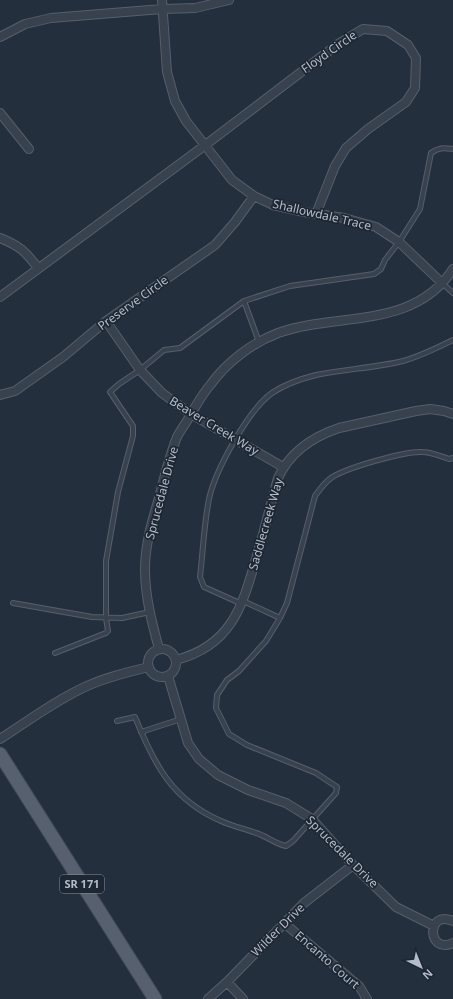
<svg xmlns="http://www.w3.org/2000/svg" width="453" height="999" font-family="'Noto Sans',sans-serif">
	<rect width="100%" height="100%" fill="#242f3e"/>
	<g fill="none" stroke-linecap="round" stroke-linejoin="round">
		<g stroke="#565f6c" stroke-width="6">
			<path id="lane" d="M442,283L453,293
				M244,301L259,342
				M13,603L92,617L122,618L150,612
				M242,604L204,587L200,577C203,551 204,524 209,499C215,471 248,410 272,393C285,384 300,379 316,375C345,369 374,368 403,361C421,356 437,348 453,340
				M280,618L287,603L315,496C320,489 324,483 331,478C345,468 405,451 422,452C431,452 440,456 449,459L453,458
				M55,653L106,633L108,631L106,618V561L118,492L133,436V426L110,392L119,384L140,370L164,350L180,348L244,301L290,286L374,274L381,269L385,260L399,242L420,209L431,153C439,147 444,148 453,149
				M117,721L135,717C154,764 172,800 221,821C232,826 245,829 256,833C267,836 275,844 286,846L293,841L336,793L337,787L316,773L247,745L229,734L216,708L217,695L227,680L239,671L266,641L280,618L243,601
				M141,732L181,719"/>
		</g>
		<g stroke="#565f6c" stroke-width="10">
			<path id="street" d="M162,0L167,72L175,101L186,121L232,180L254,196L273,205L304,212L344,218L376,227L399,242L442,283
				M0,37L25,24L51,18L162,9L195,8L229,0
				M0,113L29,149
				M0,238C20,246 25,251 38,268
				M0,297L204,146L338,44L363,29L387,31L408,45L416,58L415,88L406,102L368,129L346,148L335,166L316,214
				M106,321L140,370L162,393L191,414L283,467
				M0,395L15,391L63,357L106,321L215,245L235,222L254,196
				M148 663a14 14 0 1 1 28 0a14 14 0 1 1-28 0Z
				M159,649C152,623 145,597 145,569C145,545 152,521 159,498C164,478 169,457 177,437C181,429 187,422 191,414C197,404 203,393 211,384C227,362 252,343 278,333C337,312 414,330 453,269
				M176,660C234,645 243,603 258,552C265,528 271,503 278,478C290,452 312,437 339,428L416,411L430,409L444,411L453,414
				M168,676L188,743L199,759L218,775L248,790L286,803L312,819L353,865L396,907L434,926
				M0,739C28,721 56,700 87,686C107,677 128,672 149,667
				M453,921C426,909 427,955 453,943
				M284,923L359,986L367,999
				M227,982L243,999
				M208,999L227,982L304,903L353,865"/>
		</g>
		<g stroke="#414a57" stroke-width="15">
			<path id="primary" d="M0,754L155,999"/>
		</g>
		<use href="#lane" stroke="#38414e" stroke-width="4"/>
		<use href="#street" stroke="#38414e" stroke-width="8"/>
		<use href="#primary" stroke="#56606e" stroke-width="13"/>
	</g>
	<g text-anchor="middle" stroke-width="3.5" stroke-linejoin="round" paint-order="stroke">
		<rect fill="#1d2633" stroke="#878f9c" stroke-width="1" x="60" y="875" width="44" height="18" rx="3"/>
		<g font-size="11" font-weight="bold" fill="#b4bcc9">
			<text x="82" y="888">SR 171</text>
		</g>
		<g font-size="12" fill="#b4bcc9" stroke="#1d2633">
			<text transform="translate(329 52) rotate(-35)" y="4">Floyd Circle</text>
			<text transform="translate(322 215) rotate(13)" y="4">Shallowdale Trace</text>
			<text transform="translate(133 303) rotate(-36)" y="4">Preserve Circle</text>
			<text transform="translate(214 426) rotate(31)" y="4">Beaver Creek Way</text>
			<text transform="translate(162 493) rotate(-75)" y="4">Sprucedale Drive</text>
			<text transform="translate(266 524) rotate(-74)" y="4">Saddlecreek Way</text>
			<text transform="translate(342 852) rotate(45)" y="4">Sprucedale Drive</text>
			<text transform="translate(278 930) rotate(-45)" y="4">Wilder Drive</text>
			<text transform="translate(327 960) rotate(41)" y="4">Encanto Court</text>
		</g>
	</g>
	<g transform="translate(421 967) rotate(137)" stroke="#1d2633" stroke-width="3" paint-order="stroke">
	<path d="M0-3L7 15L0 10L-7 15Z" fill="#b4bcc9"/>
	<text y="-6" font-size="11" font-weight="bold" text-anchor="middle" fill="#b4bcc9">N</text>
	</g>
</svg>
